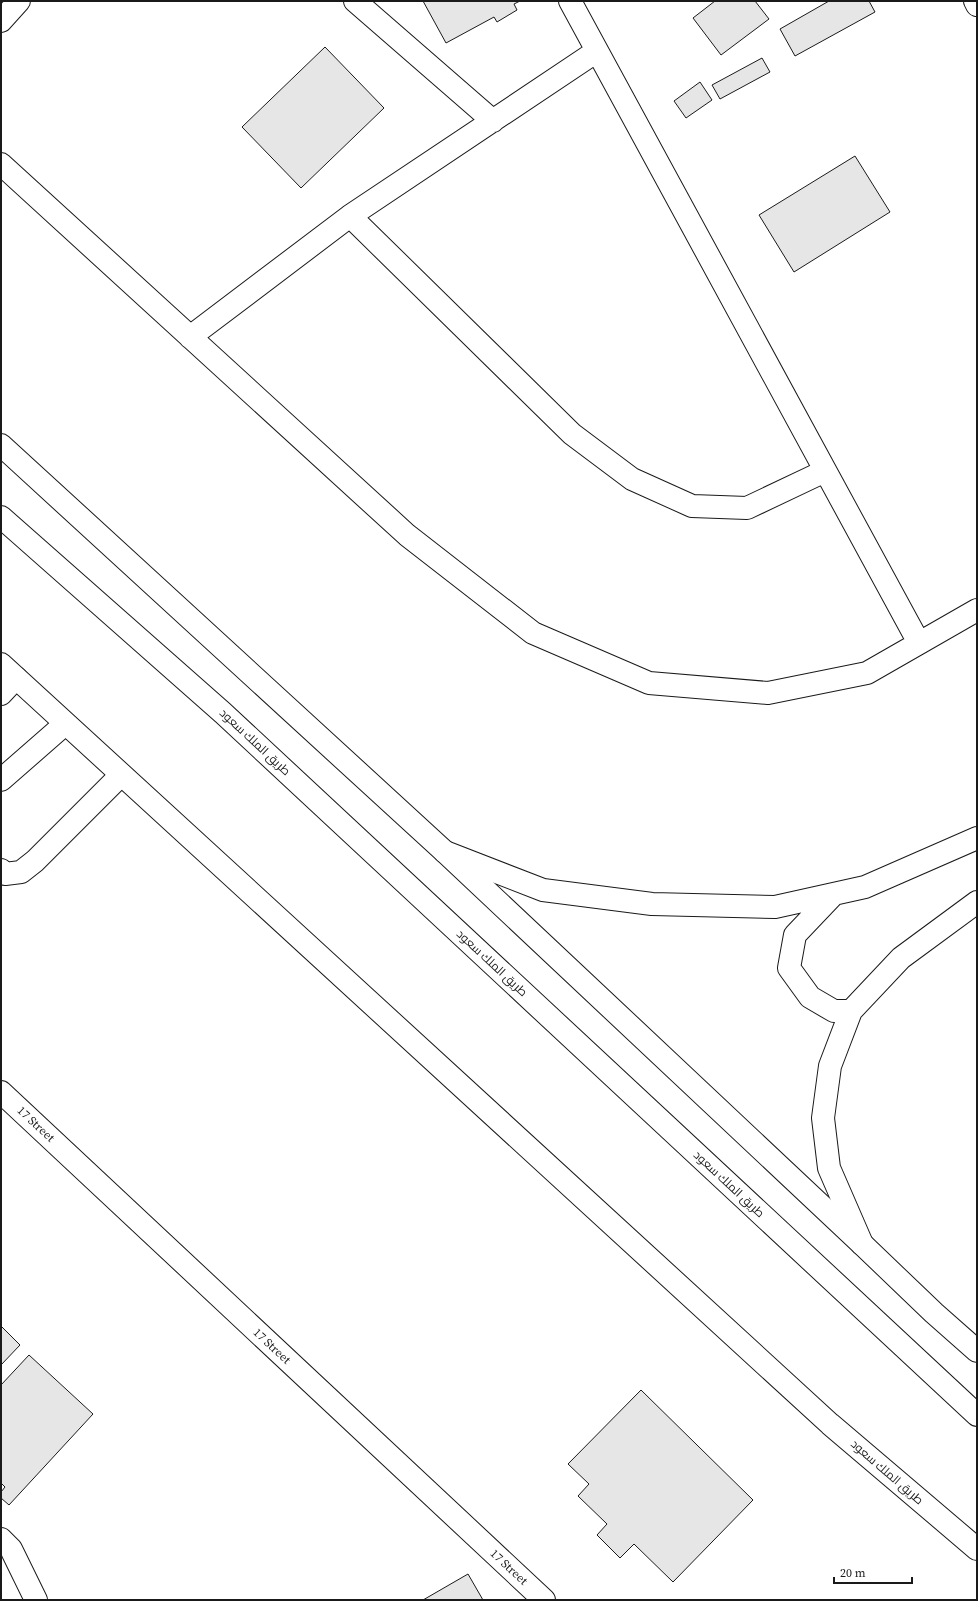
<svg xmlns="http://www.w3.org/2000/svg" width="978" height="1601" font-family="'Source Serif 4',Cairo,serif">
	<rect width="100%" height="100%" fill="#fff"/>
	<path fill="#e6e6e6" stroke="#1a1a1a" d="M423,1H520L514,4L517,10L497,22L494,17L446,43Z
		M715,1H755L769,19L721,55L693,18Z
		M829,1H869L875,12L795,56L780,29Z
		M325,47L384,108L301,188L242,127Z
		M762,58L770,72L720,99L712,85Z
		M700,82L712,100L686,118L674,101Z
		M855,156L890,212L794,272L759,215Z
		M1,1326L20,1345L1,1365Z
		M29,1355L93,1414L9,1505L1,1498V1492L5,1487L1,1483V1385Z
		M641,1390L753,1500L673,1582L634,1544L620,1558L597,1535L607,1524L578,1496L589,1484L568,1464Z
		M468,1574L483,1600H423Z"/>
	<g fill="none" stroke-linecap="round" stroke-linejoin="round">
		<g stroke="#1a1a1a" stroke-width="24">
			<path id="minor" d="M355,1L493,121
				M570,1L919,643
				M975,1L977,5
				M1,21L19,1
				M1,164L407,535L533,633L649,683L768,693L867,673L977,610
				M350,216L572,434L632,479L692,506L747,508L825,471
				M190,337L350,216L597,51
				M1,694L16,678
				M1,780L65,724
				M445,852L543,890L652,904L775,907L865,887L977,838
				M1,870L5,874L21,872L35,861L121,775
				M834,894L795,935L789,968L810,997L834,1011H851
				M1,1092L544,1600
				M862,1244L829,1168L823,1118L830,1066L851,1011L901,958L977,902
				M1,1539L11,1549L36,1600"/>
		</g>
		<g stroke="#1a1a1a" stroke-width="24">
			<path id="major" d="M1,445L445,852L862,1244L934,1313L977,1351
				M1,517L223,713L977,1415
				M1,664L830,1424L977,1549"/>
		</g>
		<use href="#minor" stroke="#fff" stroke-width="22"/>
		<use href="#major" stroke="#fff" stroke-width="22"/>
	</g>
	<g text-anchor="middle" stroke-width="3" stroke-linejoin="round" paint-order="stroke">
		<g font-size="12" fill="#1a1a1a" stroke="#fff">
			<text transform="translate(255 742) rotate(43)" y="4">طريق الملك سعود</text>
			<text transform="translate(492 963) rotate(43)" y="4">طريق الملك سعود</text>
			<text transform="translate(36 1124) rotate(43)" y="4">17 Street</text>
			<text transform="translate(729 1184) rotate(43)" y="4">طريق الملك سعود</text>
			<text transform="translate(272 1346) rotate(43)" y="4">17 Street</text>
			<text transform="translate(887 1472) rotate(41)" y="4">طريق الملك سعود</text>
			<text transform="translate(509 1567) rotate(43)" y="4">17 Street</text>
		</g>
	</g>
	<rect width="978" height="1601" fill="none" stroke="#1a1a1a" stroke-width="4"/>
	<path d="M834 1577v6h78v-6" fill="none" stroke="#1a1a1a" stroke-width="2"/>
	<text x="840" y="1577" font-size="12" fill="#1a1a1a" stroke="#ffffff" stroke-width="3" paint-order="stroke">20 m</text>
</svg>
